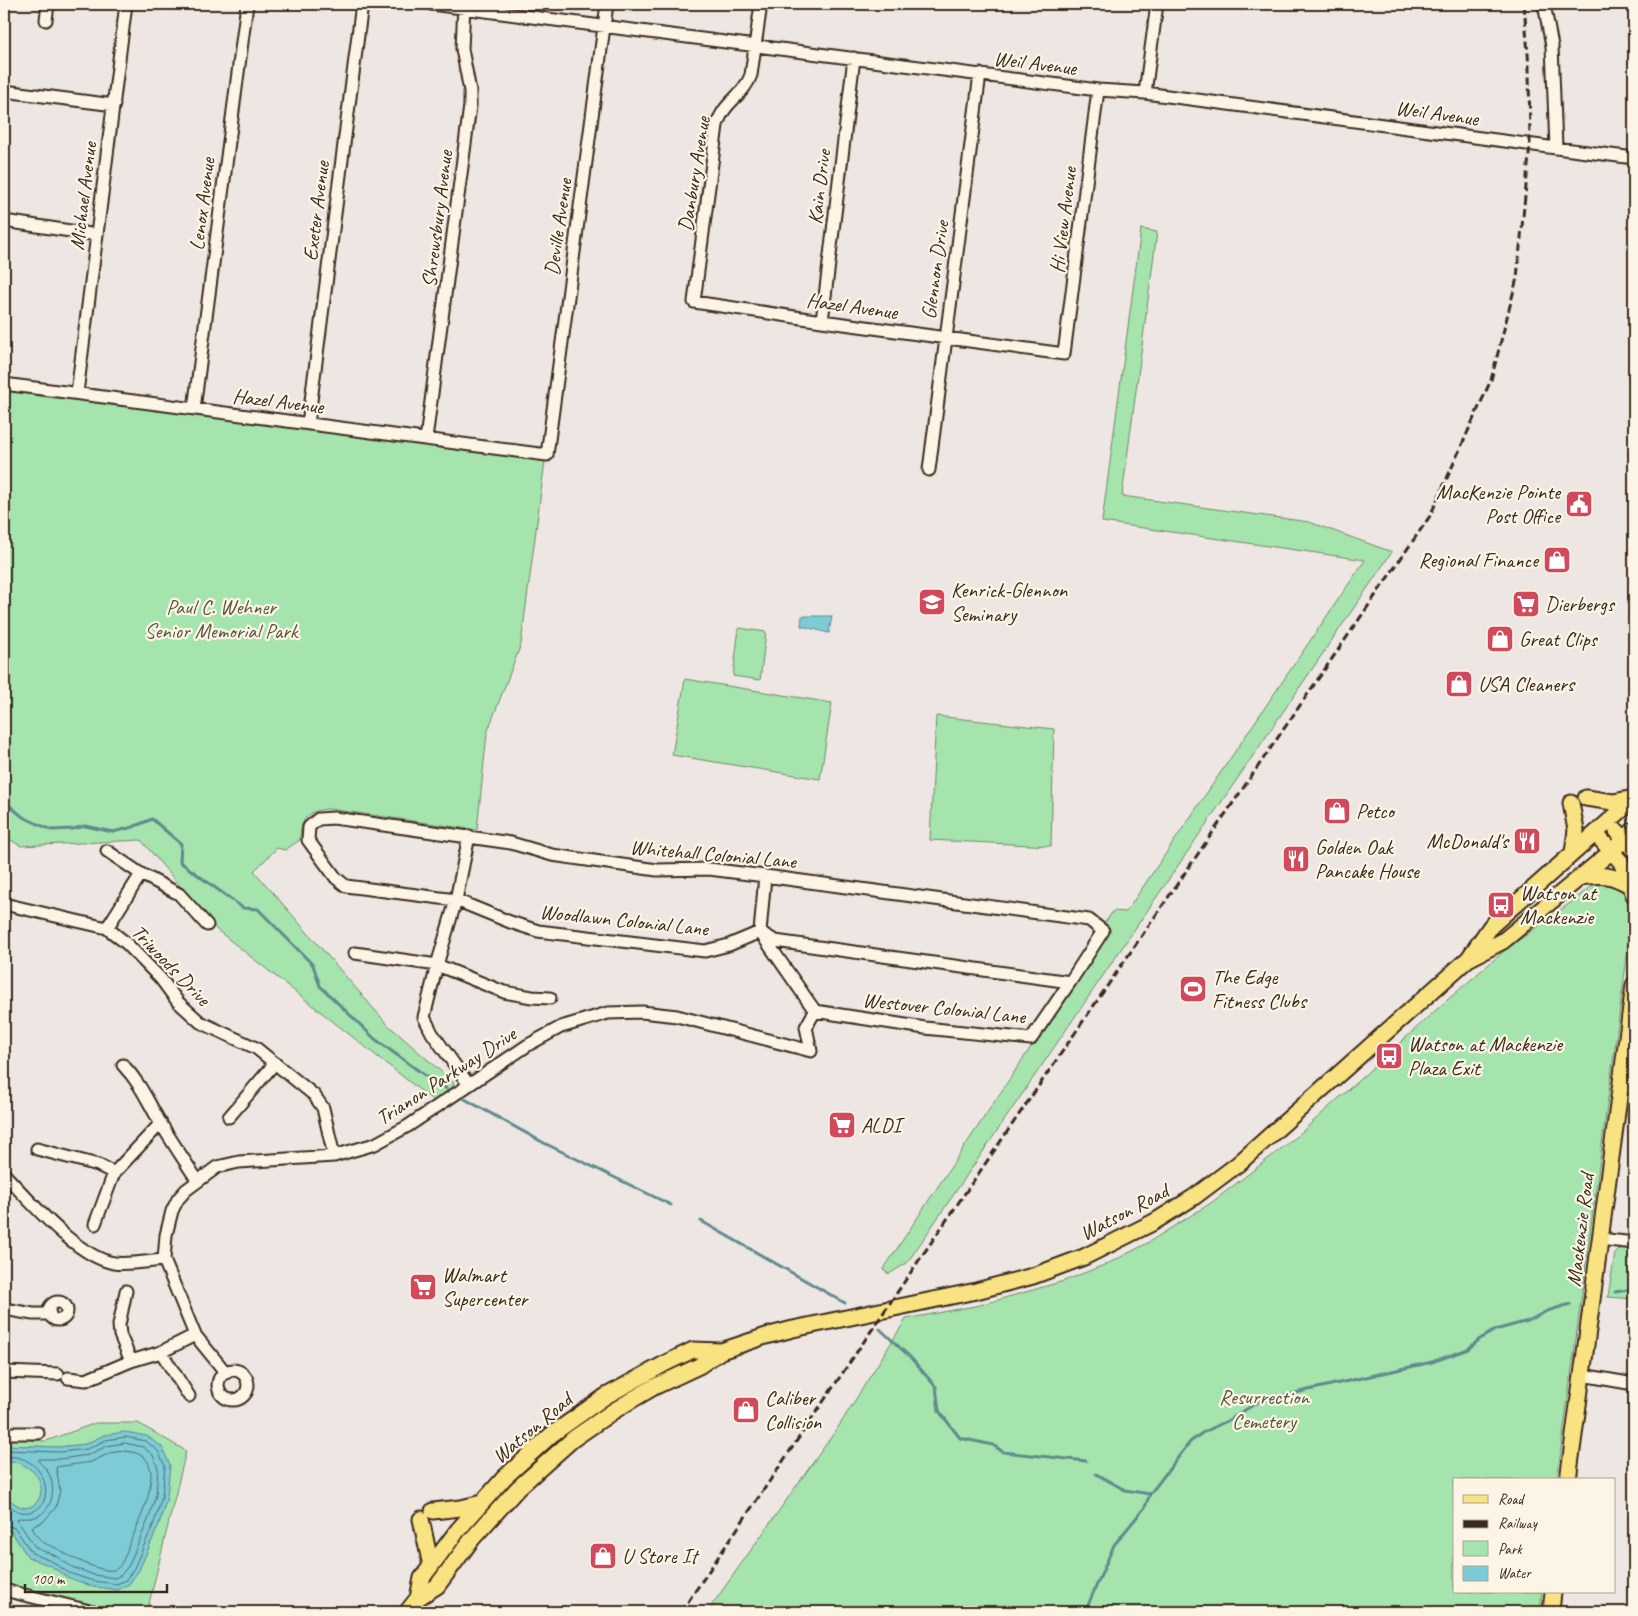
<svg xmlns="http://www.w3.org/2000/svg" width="1638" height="1616" font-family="Caveat,sans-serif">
	<rect width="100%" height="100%" fill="#ede6e3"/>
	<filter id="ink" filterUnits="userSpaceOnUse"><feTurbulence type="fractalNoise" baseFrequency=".02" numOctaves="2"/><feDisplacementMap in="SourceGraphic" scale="10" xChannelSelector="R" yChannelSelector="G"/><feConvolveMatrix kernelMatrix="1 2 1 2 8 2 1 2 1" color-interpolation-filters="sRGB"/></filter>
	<g filter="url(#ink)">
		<path fill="#a5e4ad" stroke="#708766" d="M1141,229L1157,232L1122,496L1309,522L1392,552L907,1263L889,1274L883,1270C958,1155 1035,1042 1110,928L1104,924L1113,911L1126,912L1365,560L1102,522Z
			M4,389L545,461L521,644L487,733L477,830L329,809C308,810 300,819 300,840L285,850L277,848L254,871L387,1024L454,1083L452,1088L435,1102L217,930L141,840L21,846L4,836Z
			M739,628L766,632L760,680L733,676Z
			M685,679L832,703L820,779L672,755Z
			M936,716L1054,729L1051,846L930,840Z
			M1601,882L1622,887C1631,900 1632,911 1631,927L1557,1480H1454V1592H1542L1540,1612H707L839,1426L906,1319L980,1305L1064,1281L1109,1263L1144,1245L1211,1203L1295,1138L1445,1002L1504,951L1573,901L1591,886Z
			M1627,1248H1634V1299L1608,1297L1615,1253L1619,1249Z
			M96,1423H138L186,1451L147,1612H117L4,1585V1529L11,1531L28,1557L51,1566L67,1577L117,1590L129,1584L139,1570L159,1524L167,1497L104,1435L86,1444L59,1447L4,1445V1438L46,1441Z
			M4,1462C9,1462 15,1462 20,1463C26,1466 35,1472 39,1478C46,1490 38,1512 21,1507C15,1505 9,1499 4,1496Z"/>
		<path fill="#7bcbd7" stroke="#618b8d" d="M802,616H832L829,633L801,626Z
			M125,1432L147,1436L162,1447L170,1465L167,1497L159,1524L139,1570L129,1584L117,1590L91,1586L67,1577L51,1566L28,1557L11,1531L4,1529V1496C9,1499 15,1505 21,1507C38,1512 46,1490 38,1478C35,1472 26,1466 20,1463C15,1462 9,1462 4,1462V1445L59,1447L86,1444L104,1435Z"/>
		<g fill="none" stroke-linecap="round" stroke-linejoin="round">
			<path stroke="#556a68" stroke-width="1" d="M125,1443L143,1447L153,1455L158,1468L156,1495L148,1520L129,1565L121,1575L115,1578L94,1575L72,1567L56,1556L36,1548L17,1520L19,1518C24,1518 30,1519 35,1517C53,1512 56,1488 49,1474C47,1469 42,1465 39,1462V1459H60L88,1455L107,1446Z
				M4,1450L60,1452L87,1449L106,1440L125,1437L146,1441L158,1451L165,1466L162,1496L154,1523L134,1568L126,1580L117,1584L93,1581L69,1573L53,1562L32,1553L15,1528L4,1525
				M124,1451C133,1452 143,1453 148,1462C159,1482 137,1526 129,1545C126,1552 123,1565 116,1569C108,1575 74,1559 66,1554C50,1542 41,1548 32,1527L44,1521L56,1507L60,1490L56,1467L91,1462L110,1453Z
				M4,1457C9,1457 15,1456 20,1458C53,1467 55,1517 21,1512C15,1511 9,1505 4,1502"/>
			<path stroke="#618b8d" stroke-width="3" d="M4,794L5,802L23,817L51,830L73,829L85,826L113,832L133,827L152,819L181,844L180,862L243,908L258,909L313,965L320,986L375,1039L434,1082L449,1090
				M463,1098L544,1143L671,1205
				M701,1221L845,1303
				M1615,1292L1634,1289
				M880,1329L910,1357L936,1387L939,1411L960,1438L993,1445L1003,1452L1086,1461
				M1096,1474L1125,1490L1150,1494
				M1085,1612L1114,1545L1145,1507L1150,1494L1190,1442L1202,1433L1227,1421L1260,1401L1432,1362L1468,1349L1480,1339L1495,1330L1528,1321L1547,1311L1570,1304"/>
			<g stroke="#3b2a1e" stroke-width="15">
				<path id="minor" d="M431,4L1098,90L1145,93L1556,148L1634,158
					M761,4L751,75C743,97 724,101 717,125L694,302L822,321L1064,354L1098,90
					M1544,4L1552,46L1556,148
					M46,20L48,4
					M4,91L114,105
					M1145,93L1157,4
					M4,221L97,235
					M822,321L854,58
					M4,384L547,455L607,4
					M77,393L126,4
					M194,409L247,4
					M308,424L362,4
					M426,439L470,106V91L462,49L464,4
					M929,470L980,74
					M469,836L456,900L437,965L424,1017L432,1033L469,1085
					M107,851L141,874L179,894L207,925
					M765,876L760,932L815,1011L925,1028L1031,1039L1070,982L1103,931L1089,920L765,876L709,869L657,870L552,855L511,843L334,818L318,819L309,827L308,840L336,878L346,886L456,900L510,922L538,931L705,951L729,945L760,932L775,941L1070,982
					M4,904L107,928L126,943L161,979L178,1002L200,1022L256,1048L314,1095L323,1108L334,1156
					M107,928L141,874
					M355,953L437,965L504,992L532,997L550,998
					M123,1065C141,1084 148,1102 161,1124C173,1143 185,1162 198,1181
					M1620,1085L1634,1087
					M229,1117L275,1063
					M37,1149L98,1165L114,1173
					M4,1174C30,1201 77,1257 114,1263C125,1265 151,1261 164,1260
					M95,1224L114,1173L161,1123
					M1600,1239L1634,1243
					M126,1291L119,1325L120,1335L131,1361
					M49 1311a9 9 0 1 1 18 0a9 9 0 1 1-18 0Z
					M4,1309L33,1314H50
					M161,1352L189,1396
					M218 1385a15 15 0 1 1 30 0a15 15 0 1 1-30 0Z
					M4,1372L58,1374
					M226,1373L195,1335L164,1260L166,1235L172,1211L178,1199L186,1190L217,1167L239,1162L334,1156L375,1144L408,1126L528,1045L561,1027L608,1013L642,1012L677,1016L811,1051L806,1027L815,1011
					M1582,1375L1634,1384
					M68,1378L86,1380L131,1361L161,1352L195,1335
					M4,1433H38
					M4,1590L94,1612"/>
			</g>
			<g stroke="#3b2a1e" stroke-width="19">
				<path id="major" d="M1586,798L1613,802L1634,798
					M1571,803L1576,830L1573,853
					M1617,831L1634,850
					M1596,834L1621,862L1634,895
					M1580,877C1602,874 1611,874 1631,886
					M1469,958L1491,926L1634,799
					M1568,1480L1634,985
					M433,1511L461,1508L482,1503
					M421,1519L431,1566
					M418,1598L422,1578L458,1530L504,1478L551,1435L606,1396L666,1363L693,1350L721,1351
					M407,1612L418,1598L437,1586L472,1539L518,1488L573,1439L612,1412L635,1398L654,1387L699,1366L721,1351L766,1336L793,1329L976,1291L1033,1276L1084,1257L1154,1222L1194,1197L1238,1164L1468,959L1503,941L1612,851L1634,830
					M1551,1612L1553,1592"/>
			</g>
			<use href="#minor" stroke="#fcf5e5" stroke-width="11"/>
			<use href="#major" stroke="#f8e281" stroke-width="15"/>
			<path stroke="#3b2a1e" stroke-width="3" stroke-dasharray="8 4" stroke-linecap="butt" d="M681,1612L915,1266L1430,516L1491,380L1517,278L1530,145L1529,67L1524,4"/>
		</g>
	</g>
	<defs>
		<g id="civic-square" transform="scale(1.4375)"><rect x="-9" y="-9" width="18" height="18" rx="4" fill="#d1495b" stroke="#fcf5e5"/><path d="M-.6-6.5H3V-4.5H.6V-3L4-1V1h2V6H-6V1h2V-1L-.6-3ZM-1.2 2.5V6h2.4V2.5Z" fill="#fff"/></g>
		<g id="shop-square" transform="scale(1.4375)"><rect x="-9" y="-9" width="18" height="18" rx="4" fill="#d1495b" stroke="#fcf5e5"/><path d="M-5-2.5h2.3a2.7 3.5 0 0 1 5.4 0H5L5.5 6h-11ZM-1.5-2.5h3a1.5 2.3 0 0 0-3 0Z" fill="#fff"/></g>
		<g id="school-square" transform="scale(1.4375)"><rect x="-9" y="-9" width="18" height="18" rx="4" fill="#d1495b" stroke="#fcf5e5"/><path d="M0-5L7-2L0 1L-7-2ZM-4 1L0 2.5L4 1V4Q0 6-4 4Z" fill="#fff"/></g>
		<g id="supermarket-square" transform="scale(1.4375)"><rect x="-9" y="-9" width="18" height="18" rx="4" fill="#d1495b" stroke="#fcf5e5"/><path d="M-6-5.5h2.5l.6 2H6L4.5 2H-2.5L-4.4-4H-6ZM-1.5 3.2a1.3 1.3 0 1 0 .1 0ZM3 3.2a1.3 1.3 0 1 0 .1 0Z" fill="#fff"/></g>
		<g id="restaurant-square" transform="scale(1.4375)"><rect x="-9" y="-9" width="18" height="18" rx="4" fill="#d1495b" stroke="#fcf5e5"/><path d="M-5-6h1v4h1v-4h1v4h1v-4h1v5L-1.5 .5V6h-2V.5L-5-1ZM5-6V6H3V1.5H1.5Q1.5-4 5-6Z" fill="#fff"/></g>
		<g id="bus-square" transform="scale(1.4375)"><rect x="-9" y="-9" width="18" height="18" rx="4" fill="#d1495b" stroke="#fcf5e5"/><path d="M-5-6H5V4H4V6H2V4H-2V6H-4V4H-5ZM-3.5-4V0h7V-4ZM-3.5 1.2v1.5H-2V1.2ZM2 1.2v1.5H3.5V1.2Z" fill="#fff"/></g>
		<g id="stadium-square" transform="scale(1.4375)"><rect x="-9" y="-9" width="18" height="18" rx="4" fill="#d1495b" stroke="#fcf5e5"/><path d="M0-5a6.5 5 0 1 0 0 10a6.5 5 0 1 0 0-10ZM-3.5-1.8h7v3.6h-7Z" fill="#fff"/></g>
	</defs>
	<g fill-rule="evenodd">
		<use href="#civic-square" x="1579" y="504"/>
		<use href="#shop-square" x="1557" y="560"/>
		<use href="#school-square" x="932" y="602"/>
		<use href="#supermarket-square" x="1526" y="604"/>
		<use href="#shop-square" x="1500" y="639"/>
		<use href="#shop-square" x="1459" y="684"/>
		<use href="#shop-square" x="1337" y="811"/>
		<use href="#restaurant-square" x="1527" y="841"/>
		<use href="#restaurant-square" x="1296" y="859"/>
		<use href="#bus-square" x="1501" y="905"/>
		<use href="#stadium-square" x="1193" y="989"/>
		<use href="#bus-square" x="1389" y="1056"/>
		<use href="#supermarket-square" x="842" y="1125"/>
		<use href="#supermarket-square" x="423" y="1287"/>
		<use href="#shop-square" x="746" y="1410"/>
		<use href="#shop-square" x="603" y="1556"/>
	</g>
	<g text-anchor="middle" stroke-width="4.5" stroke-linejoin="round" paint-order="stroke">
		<g font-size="21" fill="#3b2a1e" stroke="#fcf5e5">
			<text transform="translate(1035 63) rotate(7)" y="7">Weil Avenue</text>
			<text transform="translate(1437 113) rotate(8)" y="7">Weil Avenue</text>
			<text transform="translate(694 174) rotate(-81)" y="7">Danbury Avenue</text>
			<text transform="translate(819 187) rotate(-83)" y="7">Kain Drive</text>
			<text transform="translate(83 196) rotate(-83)" y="7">Michael Avenue</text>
			<text transform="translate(202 204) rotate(-83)" y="7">Lenox Avenue</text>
			<text transform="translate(316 211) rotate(-83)" y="7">Exeter Avenue</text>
			<text transform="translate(437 219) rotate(-83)" y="7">Shrewsbury Avenue</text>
			<text transform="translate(1063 220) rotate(-83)" y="7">Hi View Avenue</text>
			<text transform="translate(558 227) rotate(-82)" y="7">Deville Avenue</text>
			<text transform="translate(935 270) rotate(-82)" y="7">Glennon Drive</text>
			<text transform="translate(852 306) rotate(8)" y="7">Hazel Avenue</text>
			<text transform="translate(278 401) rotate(7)" y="7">Hazel Avenue</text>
			<text transform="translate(713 854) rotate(5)" y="7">Whitehall Colonial Lane</text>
			<text transform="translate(624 920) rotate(6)" y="7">Woodlawn Colonial Lane</text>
			<text transform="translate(171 965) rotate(46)" y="7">Triwoods Drive</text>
			<text transform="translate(944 1008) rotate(6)" y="7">Westover Colonial Lane</text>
			<text transform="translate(446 1076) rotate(-33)" y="7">Trianon Parkway Drive</text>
			<text transform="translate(1124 1212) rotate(-28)" y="7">Watson Road</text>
			<text transform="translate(1580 1230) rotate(-83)" y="7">Mackenzie Road</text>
			<text transform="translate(532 1428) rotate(-40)" y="7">Watson Road</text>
		</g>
		<g font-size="21" fill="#3b2a1e" stroke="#fcf5e5" text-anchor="start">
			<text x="1560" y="499" text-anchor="end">MacKenzie Pointe<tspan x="1560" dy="24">Post Office</tspan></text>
			<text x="1538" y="567" text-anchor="end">Regional Finance</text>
			<text x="951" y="597">Kenrick-Glennon<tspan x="951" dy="24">Seminary</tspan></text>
			<text x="1545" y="611">Dierbergs</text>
			<text x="1519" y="646">Great Clips</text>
			<text x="1478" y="691">USA Cleaners</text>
			<text x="1356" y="818">Petco</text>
			<text x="1508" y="848" text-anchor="end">McDonald's</text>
			<text x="1315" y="854">Golden Oak<tspan x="1315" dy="24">Pancake House</tspan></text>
			<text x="1520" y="900">Watson at<tspan x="1520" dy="24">Mackenzie</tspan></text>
			<text x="1212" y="984">The Edge<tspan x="1212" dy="24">Fitness Clubs</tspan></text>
			<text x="1408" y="1051">Watson at Mackenzie<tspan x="1408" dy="24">Plaza Exit</tspan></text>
			<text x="861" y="1132">ALDI</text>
			<text x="442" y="1282">Walmart<tspan x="442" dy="24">Supercenter</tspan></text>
			<text x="765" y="1405">Caliber<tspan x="765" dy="24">Collision</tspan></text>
			<text x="622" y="1563">U Store It</text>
		</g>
		<g font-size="21" fill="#565842" stroke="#fcf5e5">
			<text x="221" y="614">Paul C. Wehner<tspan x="221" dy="24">Senior Memorial Park</tspan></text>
			<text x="1264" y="1404">Resurrection<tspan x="1264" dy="24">Cemetery</tspan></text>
		</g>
	</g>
	<rect width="1638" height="1616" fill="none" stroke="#fcf5e5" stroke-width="20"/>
	<rect x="10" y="10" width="1618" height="1596" fill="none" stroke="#3b2a1e" stroke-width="2" filter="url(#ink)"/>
	<rect x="1453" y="1478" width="162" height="115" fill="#fcf5e5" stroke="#afa495"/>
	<rect x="1463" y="1495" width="25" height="8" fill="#f8e281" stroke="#afa495"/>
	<text x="1498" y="1504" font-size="15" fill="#3b2a1e">Road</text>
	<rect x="1463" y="1520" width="25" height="8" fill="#3b2a1e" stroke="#afa495"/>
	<text x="1498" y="1528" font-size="15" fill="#3b2a1e">Railway</text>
	<rect x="1463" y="1541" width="25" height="15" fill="#a5e4ad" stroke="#afa495"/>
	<text x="1498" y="1554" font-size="15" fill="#3b2a1e">Park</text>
	<rect x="1463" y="1566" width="25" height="15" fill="#7bcbd7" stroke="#afa495"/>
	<text x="1498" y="1578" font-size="15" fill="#3b2a1e">Water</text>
	<path d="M25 1584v8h142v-8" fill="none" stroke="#3b2a1e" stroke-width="2.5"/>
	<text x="32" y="1584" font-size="15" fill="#3b2a1e" stroke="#fcf5e5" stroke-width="4" paint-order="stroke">100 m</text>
</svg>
